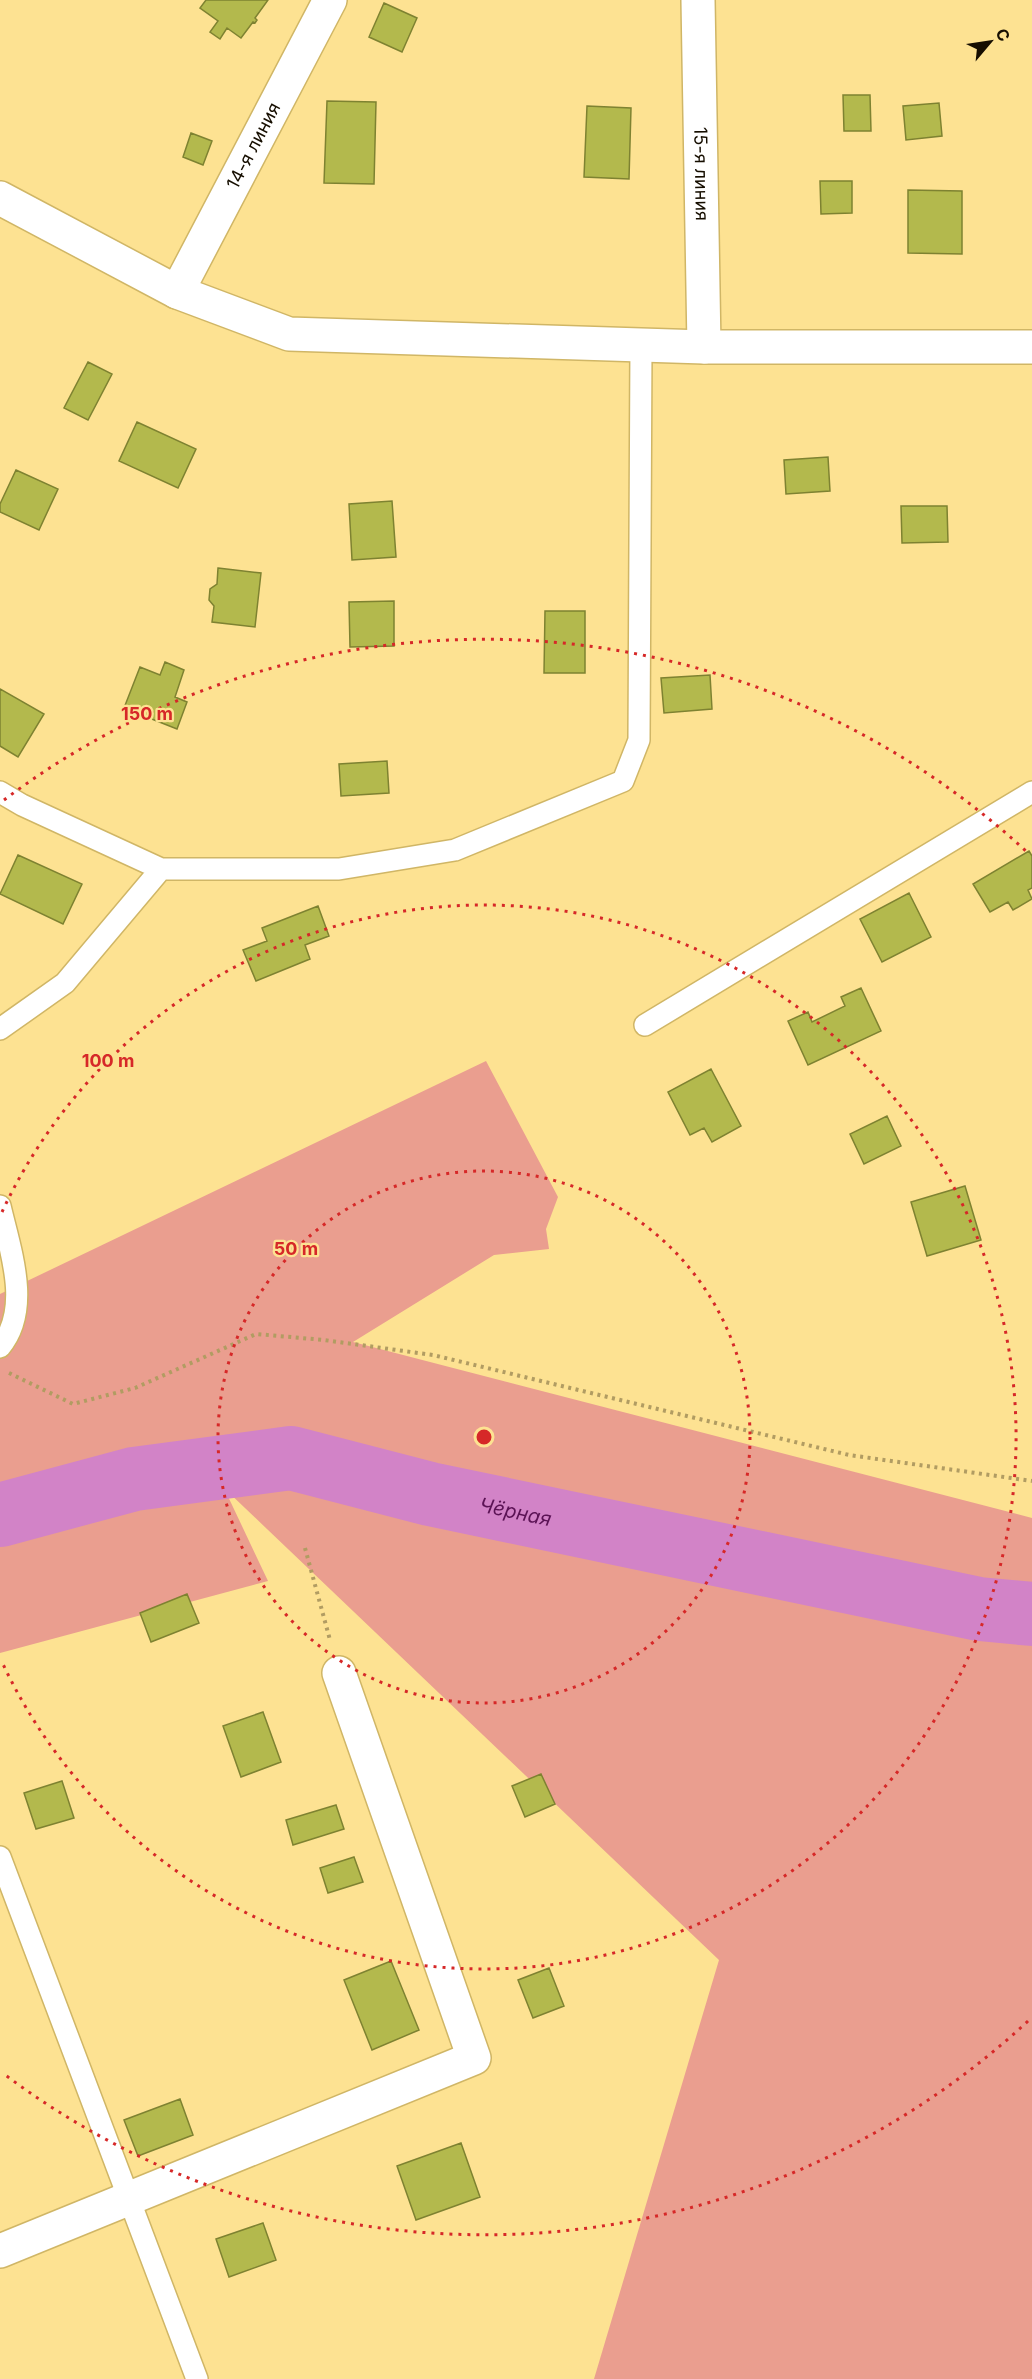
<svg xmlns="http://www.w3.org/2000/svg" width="1032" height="2379" font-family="Inter,sans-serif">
	<rect width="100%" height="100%" fill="#fde292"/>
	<path fill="#ea9e8f" d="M486,1061L558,1197L546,1229L549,1249L494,1255L353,1342L1032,1518V2379H594L719,1960L224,1488L268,1581L0,1653V1294Z"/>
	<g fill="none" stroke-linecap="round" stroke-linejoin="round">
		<path stroke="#d283c7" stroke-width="64" id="s1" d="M0,1515L134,1479L291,1458L430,1494L979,1609L1032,1614"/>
	</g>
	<path fill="#b3b94d" stroke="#7e8231" stroke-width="1.5" d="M206,0H268L255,18L257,20L255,23L253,22L241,38L227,28L220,39L210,32L218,21L200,8Z
		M384,3L417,18L402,52L369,37Z
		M843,95H870L871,131H844Z
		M327,101L376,102L374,184L324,183Z
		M939,103L942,136L906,140L903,106Z
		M587,106L631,108L629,179L584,177Z
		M191,133L212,141L203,165L183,157Z
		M820,181H852V213L821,214Z
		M908,190L962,191V254L908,253Z
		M88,362L112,374L88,420L64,408Z
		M137,422L196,449L178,488L119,461Z
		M828,457L830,491L786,494L784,460Z
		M16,470L58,489L39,530L0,512V504Z
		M392,501L396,557L352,560L349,504Z
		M901,506H947L948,542L902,543Z
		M218,568L261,573L255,627L212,622L214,606L209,600L210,589L217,584Z
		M394,601V646L350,647L349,602Z
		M545,611H585V673H544Z
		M165,662L184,670L175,697L187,702L177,729L124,708L140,667L160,675Z
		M710,675L712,709L664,713L661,678Z
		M0,689L44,714L18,757L0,746Z
		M387,761L389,793L341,796L339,764Z
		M1029,851L1032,856V888L1028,890L1032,899L1013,910L1008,902L990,912L973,884Z
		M18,855L82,884L63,924L0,894Z
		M909,893L931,937L882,962L860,919Z
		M318,906L329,936L305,945L310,959L256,981L243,950L267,941L262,928Z
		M861,988L881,1031L808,1065L788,1021L808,1012L812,1022L845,1006L841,997Z
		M711,1069L741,1126L712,1142L704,1128L690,1135L668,1092Z
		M887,1116L901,1146L864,1164L850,1134Z
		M965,1186L981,1240L927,1256L911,1202Z
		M187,1594L199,1623L151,1642L140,1613Z
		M263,1712L281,1762L241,1777L223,1726Z
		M541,1774L555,1804L525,1817L512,1786Z
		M62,1781L74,1818L36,1829L24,1793Z
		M336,1805L344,1829L293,1845L286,1820Z
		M354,1857L363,1882L328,1893L320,1868Z
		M391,1961L419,2030L372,2050L344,1980Z
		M549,1968L564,2006L533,2018L518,1980Z
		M180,2099L193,2135L138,2156L124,2120Z
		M461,2143L480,2197L416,2220L397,2166Z
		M263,2223L276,2260L229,2277L216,2239Z"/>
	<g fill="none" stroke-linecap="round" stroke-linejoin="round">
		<g stroke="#d0b666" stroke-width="24">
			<path id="service" d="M0,792L22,805L161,869H339L455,850L623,781L639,740L641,345
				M645,1025L1032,792
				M0,1029L65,983L161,869
				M0,1206C10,1249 32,1309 0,1347
				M0,1857L197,2379"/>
		</g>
		<g stroke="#d0b666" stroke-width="36">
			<g id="minor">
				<path id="s2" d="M698,0L704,347"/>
				<path id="s3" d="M177,292L330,0"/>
				<path d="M0,2251L474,2058L339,1673"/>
			</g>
		</g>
		<g stroke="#d0b666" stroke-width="36">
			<path id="tertiary" d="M0,198L177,292L289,334L704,347H1032"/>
		</g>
		<path stroke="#b19c62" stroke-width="4" stroke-dasharray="3 4.5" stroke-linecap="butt" d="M9,1373L73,1404L135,1388L256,1334L324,1340L433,1355L849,1455L1032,1481
			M305,1548L330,1640"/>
		<use href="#service" stroke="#fff" stroke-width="21"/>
		<use href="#minor" stroke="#fff" stroke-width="33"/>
		<use href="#tertiary" stroke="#fff" stroke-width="33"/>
	</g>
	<g fill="none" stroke="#d62828" stroke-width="3" stroke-dasharray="3 6">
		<circle cx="484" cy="1437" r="266"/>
		<path d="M2 1212A532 532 0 1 1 2 1662"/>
		<path d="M1028 2021A798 798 0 0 1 4 2074M4 800A798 798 0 0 1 1028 853"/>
	</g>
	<g text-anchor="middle" stroke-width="4.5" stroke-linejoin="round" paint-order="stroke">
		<g font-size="18" fill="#160e00" stroke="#fde292">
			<text dy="6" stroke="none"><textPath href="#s3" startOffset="165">14-я линия</textPath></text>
			<text dy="6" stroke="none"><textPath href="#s2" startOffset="174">15-я линия</textPath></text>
		</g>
		<g font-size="20" font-style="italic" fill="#5b1355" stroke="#fde292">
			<text dy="7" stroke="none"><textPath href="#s1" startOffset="528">Чёрная</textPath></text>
		</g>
	</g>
	<circle cx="484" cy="1437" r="9" fill="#d62828" stroke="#fde292" stroke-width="3"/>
	<g font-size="18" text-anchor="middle" font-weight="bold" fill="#d62828" stroke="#fde292" stroke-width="4.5" stroke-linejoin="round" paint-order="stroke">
		<text x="147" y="720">150 m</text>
		<text x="108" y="1067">100 m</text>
		<text x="296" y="1255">50 m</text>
	</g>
	<g transform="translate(990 42) rotate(61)" stroke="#fde292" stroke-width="4.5" paint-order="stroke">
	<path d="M0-4.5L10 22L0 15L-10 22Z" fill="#160e00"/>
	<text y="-9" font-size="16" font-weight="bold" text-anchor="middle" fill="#160e00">С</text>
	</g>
</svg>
